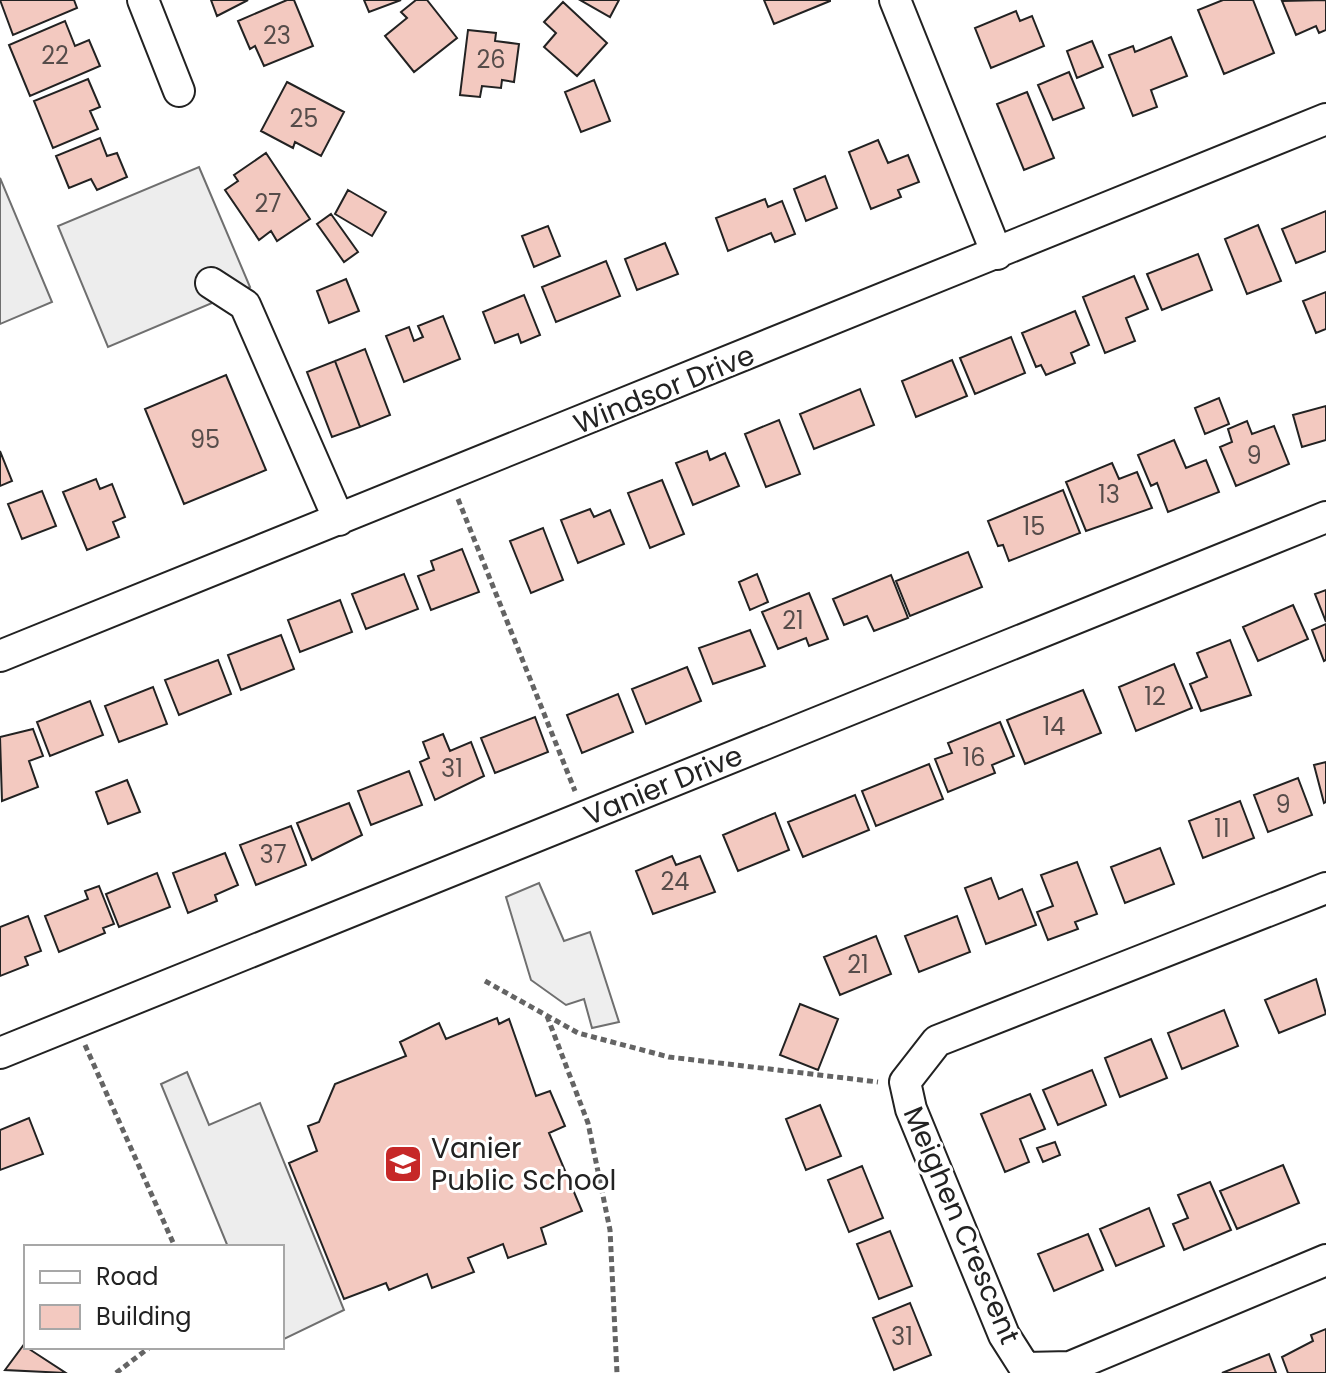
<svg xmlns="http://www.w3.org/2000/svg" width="1326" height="1373" font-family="Poppins,sans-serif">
	<rect width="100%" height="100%" fill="#fff"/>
	<path fill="#eee" stroke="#6f6f6f" stroke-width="2" d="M539,883L564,941L590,932L619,1022L592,1028L584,999L566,1005L531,980L506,897Z"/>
	<path fill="#ededed" stroke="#6f6f6f" stroke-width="2" d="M199,167L250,287L108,347L58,226Z
		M0,178L52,302L0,324Z
		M187,1072L209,1125L260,1103L344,1310L282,1340V1247H228L161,1084Z"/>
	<path fill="#f3c9c0" stroke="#222" stroke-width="2" d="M0,0H74L77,8L13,35Z
		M211,0H248L217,16Z
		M287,0H294L313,46L264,66L255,46L250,49L238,21Z
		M364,0H401L369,12Z
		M416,0H427L457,38L414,72L385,36L407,18L401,12Z
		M580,0H619L610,17Z
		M764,0H830V1L774,24Z
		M1223,0H1253L1274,53L1224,74L1198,10Z
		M1326,0V30L1319,33L1316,26L1296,35L1282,1Z
		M563,2L607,43L577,76L544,47L556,33L544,22Z
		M1016,11L1020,21L1032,16L1044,46L991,68L975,28Z
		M65,21L75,46L89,40L100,66L30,96L9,45Z
		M468,30L496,33L495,41L519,44L514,82L502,80L501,88L482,86L480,97L460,95Z
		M1171,37L1187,76L1151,90L1157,107L1133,116L1109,55L1133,46L1135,52Z
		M1092,41L1103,67L1077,78L1067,51Z
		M1069,72L1084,108L1053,120L1038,85Z
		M88,79L100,107L90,111L98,129L53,148L34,101Z
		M594,80L610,121L581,132L565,92Z
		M287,82L344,112L321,156L295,142L293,148L261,131Z
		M1027,92L1054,158L1024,170L997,104Z
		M100,138L107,156L117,153L127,177L97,190L91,179L69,188L56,156Z
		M878,140L888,163L908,155L919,182L898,190L901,197L871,209L849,152Z
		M266,153L310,219L277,241L271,231L259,240L225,190L238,181L234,175Z
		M825,176L837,208L806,221L794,189Z
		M348,190L386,212L372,236L335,214Z
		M765,199L768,207L782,201L795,234L775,242L771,233L728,251L716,218Z
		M1326,211V251L1296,263L1282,229Z
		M331,214L358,252L344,262L317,224Z
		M1258,225L1281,281L1247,294L1225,239Z
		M548,226L560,256L534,267L522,236Z
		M665,243L678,274L637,290L625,259Z
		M1198,254L1212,290L1162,310L1147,274Z
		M606,261L620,296L556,322L542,287Z
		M1134,276L1148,309L1126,318L1135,341L1105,353L1083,297Z
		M346,279L359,311L329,323L317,291Z
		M1326,292V329L1316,333L1303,301Z
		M524,295L540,335L521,343L518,334L495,343L483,312Z
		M1075,311L1089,345L1071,353L1075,363L1046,375L1041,365L1036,367L1022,333Z
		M443,316L460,359L404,382L386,336L409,327L414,341L423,337L418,326Z
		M1011,337L1025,373L975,394L960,358Z
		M365,349L390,415L360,427L335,361Z
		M952,360L967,396L916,417L902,381Z
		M335,361L360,427L332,437L307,372Z
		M226,375L266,470L184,504L145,409Z
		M860,389L874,425L814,449L800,414Z
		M1219,398L1229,424L1205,434L1195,408Z
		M1326,406V440L1302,447L1293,415Z
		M779,420L800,474L766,487L745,434Z
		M1247,421L1252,434L1274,426L1289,464L1236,486L1220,447L1232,442L1228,429Z
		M1174,440L1186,468L1206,460L1219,492L1168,512L1157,483L1151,486L1138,455Z
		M0,451L12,481L0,486Z
		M707,451L710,460L725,453L739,486L693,505L676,463Z
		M1112,463L1119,479L1137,472L1152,508L1086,531L1066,482Z
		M96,479L100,489L112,484L125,517L113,522L119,537L87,550L63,492Z
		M662,480L684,534L650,548L628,493Z
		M1063,490L1080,533L1009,561L1003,545L998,546L988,521Z
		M42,491L56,526L22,539L8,504Z
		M590,509L594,517L610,510L624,544L578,563L561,520Z
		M543,528L563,580L531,593L510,541Z
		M462,549L479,592L431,610L418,576L434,570L431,561Z
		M968,552L982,587L910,616L896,581Z
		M404,574L418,609L366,629L352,594Z
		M757,574L768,602L750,610L739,582Z
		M891,575L908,618L874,631L867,616L844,625L833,599Z
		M1326,590V622L1315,594Z
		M809,593L828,639L809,646L806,638L778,649L762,612Z
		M340,600L352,632L300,652L288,620Z
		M1293,605L1308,639L1258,661L1243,627Z
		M1326,624V660L1324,661L1312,630Z
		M750,630L765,666L713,684L699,648Z
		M281,635L294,669L241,690L228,655Z
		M1230,640L1251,695L1201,711L1190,684L1207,677L1197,653Z
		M218,660L231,694L179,715L165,680Z
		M1174,664L1192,708L1136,731L1119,687Z
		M687,667L701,701L646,724L632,689Z
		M153,687L167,724L119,742L105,706Z
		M1083,690L1101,733L1025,764L1007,720Z
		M618,694L633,732L582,753L567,715Z
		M90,701L103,735L50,756L37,722Z
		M535,717L548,752L495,773L481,738Z
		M1000,722L1014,756L992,765L995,773L948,792L935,759L952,753L948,743Z
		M33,729L43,756L29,761L38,787L2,801L0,737Z
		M443,734L450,751L471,742L484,776L435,800L420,762L429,758L423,742Z
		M1326,762V802L1324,803L1314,765Z
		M929,764L943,799L876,826L862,791Z
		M409,771L422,805L371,825L358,791Z
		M1298,778L1312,815L1268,832L1254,795Z
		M127,780L140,812L108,824L96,792Z
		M855,795L869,830L803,857L788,822Z
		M1240,801L1254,838L1203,858L1189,821Z
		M349,803L362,835L312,860L297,823Z
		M775,813L789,850L738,871L723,835Z
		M291,826L306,865L256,885L240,845Z
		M1160,848L1174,884L1125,903L1111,867Z
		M225,853L238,885L215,895L217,901L188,913L173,873Z
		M672,856L676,865L700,856L715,892L653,914L636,871Z
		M1077,862L1097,914L1075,922L1078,929L1048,940L1037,912L1053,906L1041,875Z
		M157,873L170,907L119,927L106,894Z
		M991,878L999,899L1022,889L1036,925L986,944L965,888Z
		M99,886L114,924L103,928L105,933L59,952L45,916L88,899L85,891Z
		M28,916L41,951L25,957L28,965L0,976V927Z
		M957,916L970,952L919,972L905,936Z
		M876,936L891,974L840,995L824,957Z
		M1316,979L1326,1014L1279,1033L1265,1000Z
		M800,1004L838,1019L818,1070L780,1055Z
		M1224,1010L1238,1046L1182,1069L1168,1033Z
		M497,1018L499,1024L509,1019L536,1096L550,1091L565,1126L549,1133L582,1211L541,1228L546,1244L508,1258L503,1244L468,1258L474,1272L432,1288L427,1274L389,1290L386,1283L344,1299L289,1163L317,1151L308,1126L319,1122L335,1084L406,1056L400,1042L439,1023L446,1039Z
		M1151,1039L1167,1078L1120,1097L1105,1058Z
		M1092,1070L1106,1105L1058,1125L1043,1090Z
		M1030,1094L1045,1129L1020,1139L1029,1162L1005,1172L981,1114Z
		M820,1105L841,1156L806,1170L786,1119Z
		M29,1118L43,1154L0,1170V1130Z
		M1055,1142L1060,1155L1043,1162L1037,1148Z
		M1283,1165L1299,1203L1237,1229L1220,1191Z
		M862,1166L883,1218L849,1232L828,1180Z
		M1210,1182L1231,1230L1184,1250L1173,1224L1188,1218L1178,1195Z
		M1149,1208L1164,1246L1116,1266L1100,1229Z
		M890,1231L912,1286L879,1299L857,1244Z
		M1088,1234L1103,1270L1054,1291L1038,1254Z
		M910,1303L931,1355L894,1370L873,1318Z
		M1326,1329V1373H1288L1282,1357L1313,1341L1311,1335Z
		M25,1343L26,1347L66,1373L5,1370Z
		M1269,1354L1276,1373H1222Z"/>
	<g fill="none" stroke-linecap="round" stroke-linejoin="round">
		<g stroke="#222" stroke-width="34">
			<path id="minor" d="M143,0L179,91
				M895,0L997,254
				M211,283L245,305L339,520
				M0,656L1326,119
				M1326,888L937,1041L905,1082L911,1109L1004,1335L1025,1368L1070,1367L1326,1260
				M0,1053L1326,517"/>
		</g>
		<path stroke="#646464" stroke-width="5" stroke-dasharray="6 4" stroke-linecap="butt" d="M458,499L575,791
			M485,981L578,1033L669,1057L878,1082
			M547,1016L588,1123L610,1230L617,1373
			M85,1045L175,1247
			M116,1373L150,1347"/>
		<use href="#minor" stroke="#fff" stroke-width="30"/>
	</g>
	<defs>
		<g id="school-square" transform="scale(2)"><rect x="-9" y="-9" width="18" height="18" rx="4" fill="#c62828" stroke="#fff"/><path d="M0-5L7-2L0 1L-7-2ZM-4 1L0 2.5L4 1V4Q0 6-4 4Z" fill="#fff"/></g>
	</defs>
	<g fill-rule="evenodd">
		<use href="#school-square" x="403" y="1164"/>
	</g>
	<g text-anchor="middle" stroke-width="6" stroke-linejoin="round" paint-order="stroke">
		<g font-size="24" fill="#564c4a">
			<text x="277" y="44">23</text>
			<text x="55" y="64">22</text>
			<text x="491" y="68">26</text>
			<text x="304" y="127">25</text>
			<text x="268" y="212">27</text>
			<text x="205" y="448">95</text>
			<text x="1254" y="464">9</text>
			<text x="1109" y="503">13</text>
			<text x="1034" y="535">15</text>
			<text x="793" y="629">21</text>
			<text x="1155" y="705">12</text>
			<text x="1054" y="735">14</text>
			<text x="974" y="766">16</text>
			<text x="452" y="777">31</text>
			<text x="1283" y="813">9</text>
			<text x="1222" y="837">11</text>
			<text x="273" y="863">37</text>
			<text x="675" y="890">24</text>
			<text x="858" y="973">21</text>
			<text x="902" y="1345">31</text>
		</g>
		<g font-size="28" fill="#222" stroke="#fff">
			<text transform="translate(664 389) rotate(-22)" y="10">Windsor Drive</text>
			<text transform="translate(663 785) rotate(-22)" y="10">Vanier Drive</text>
			<text transform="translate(962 1225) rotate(67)" y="10">Meighen Crescent</text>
		</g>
		<g font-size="28" fill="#222" stroke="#fff" text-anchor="start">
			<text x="431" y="1158">Vanier<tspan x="431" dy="32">Public School</tspan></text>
		</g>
	</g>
	<rect x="24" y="1245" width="260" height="104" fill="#ffffff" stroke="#a7a7a7" stroke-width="2"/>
	<rect x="40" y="1271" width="40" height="12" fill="#ffffff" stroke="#a7a7a7" stroke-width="2"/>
	<text x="96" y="1285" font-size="24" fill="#222222">Road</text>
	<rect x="40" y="1305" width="40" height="24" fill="#f3c9c0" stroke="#a7a7a7" stroke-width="2"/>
	<text x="96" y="1325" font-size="24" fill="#222222">Building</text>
</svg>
